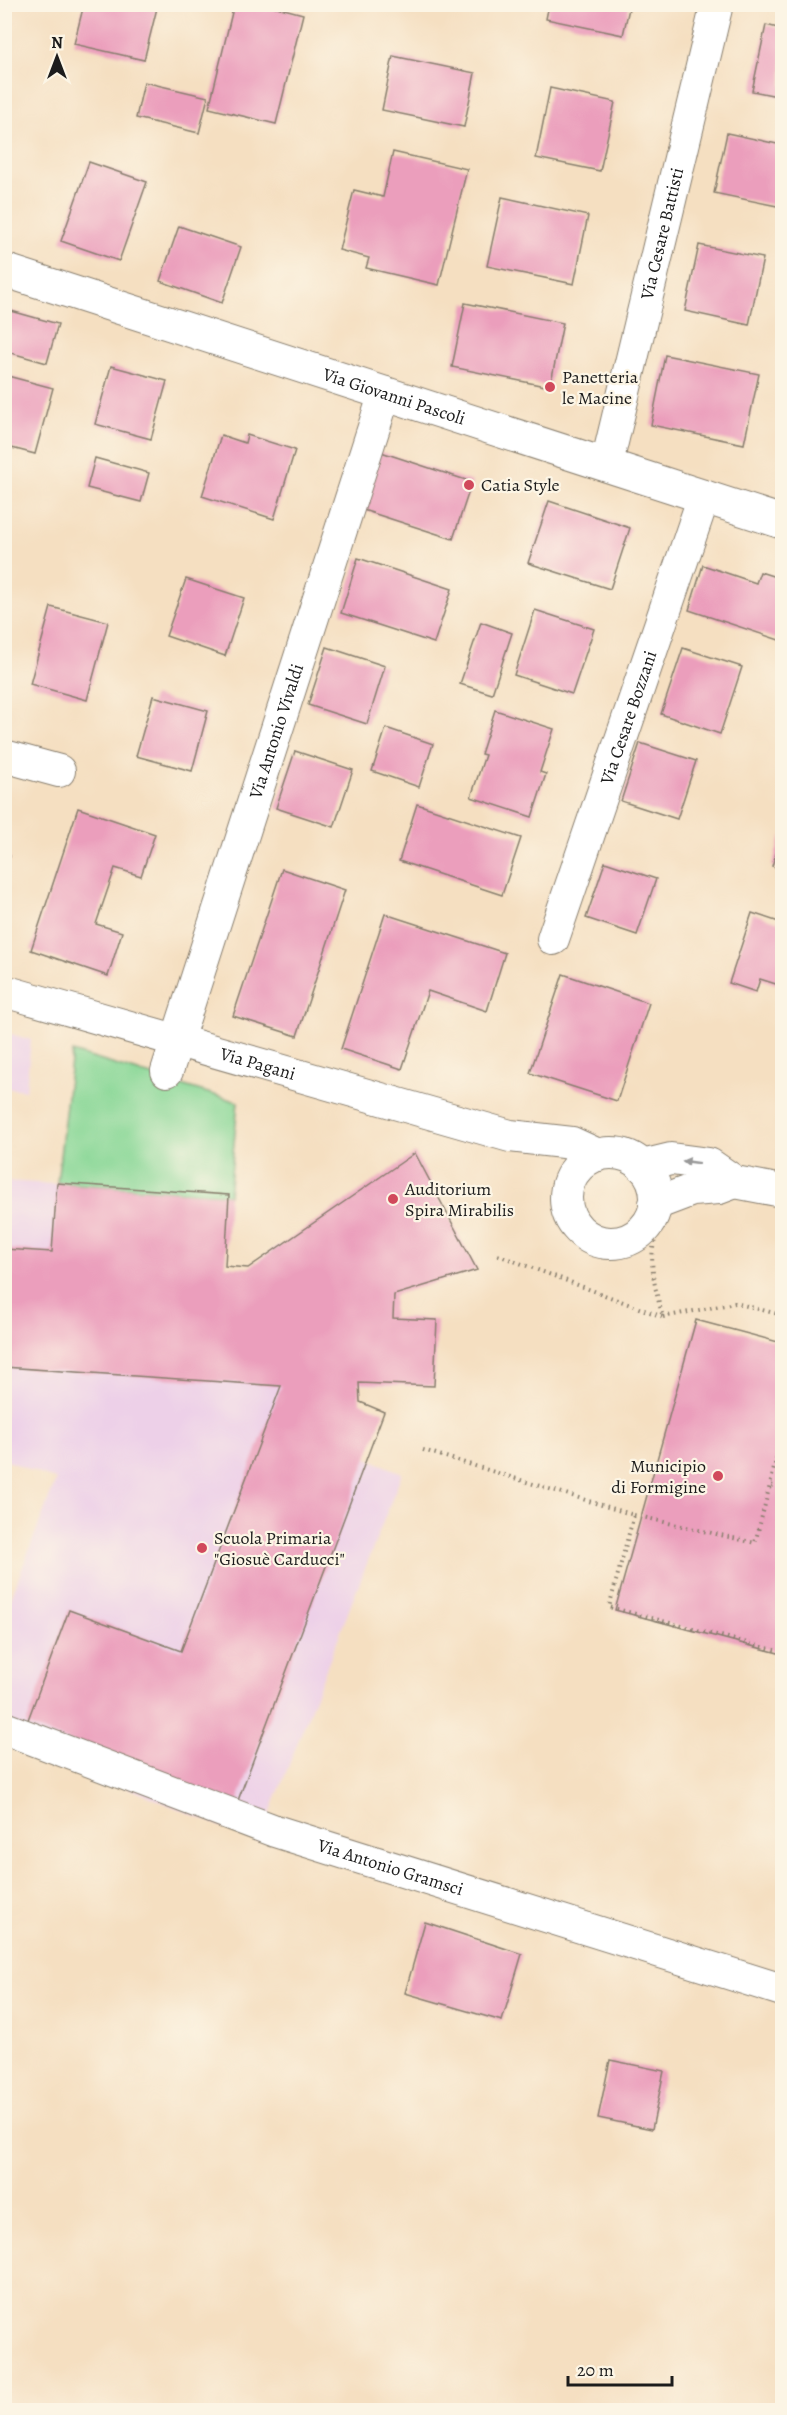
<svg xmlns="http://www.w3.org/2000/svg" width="787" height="2415" font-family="Alegreya,serif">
	<rect width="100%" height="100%" fill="#fcf5e5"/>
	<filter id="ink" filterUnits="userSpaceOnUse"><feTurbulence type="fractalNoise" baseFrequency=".0167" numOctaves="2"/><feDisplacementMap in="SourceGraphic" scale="12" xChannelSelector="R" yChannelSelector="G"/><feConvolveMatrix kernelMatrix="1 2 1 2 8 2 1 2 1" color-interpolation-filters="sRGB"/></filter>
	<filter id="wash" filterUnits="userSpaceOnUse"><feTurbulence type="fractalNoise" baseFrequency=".008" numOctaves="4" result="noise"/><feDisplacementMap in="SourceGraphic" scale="24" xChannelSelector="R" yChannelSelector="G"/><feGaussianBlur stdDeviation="1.35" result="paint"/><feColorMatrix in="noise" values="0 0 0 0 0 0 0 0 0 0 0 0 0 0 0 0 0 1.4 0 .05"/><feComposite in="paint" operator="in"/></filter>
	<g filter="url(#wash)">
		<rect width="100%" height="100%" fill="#f5dfc1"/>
		<path fill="#edd0e8" d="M4,1032L31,1040L26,1090L5,1088Z
			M5,1181L229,1195L225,1266L248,1268L279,1245L319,1314L437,1320L434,1386L359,1384L360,1402L384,1412L367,1458L402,1473L259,1842L5,1737L4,1616L56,1480L5,1460Z"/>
		<path fill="#88d796" stroke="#527a59" stroke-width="1.5" d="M72,1052L238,1102L229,1195L57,1183Z"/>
		<g id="blocks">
			<path fill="#eb9ebc" d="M84,4H158L144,60L74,44Z
				M234,4H265L303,14L276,124L209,108Z
				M549,4H630L623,35L546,19Z
				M766,25L782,29V97L752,91Z
				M393,56L475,73L464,127L382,110Z
				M144,82L208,97L199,133L136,118Z
				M550,88L615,102L600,171L536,158Z
				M727,133L782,145V207L714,193Z
				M393,152L467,169L439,285L366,268L369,258L339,250L354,190L383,197Z
				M89,162L147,182L119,261L61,241Z
				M502,197L588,216L574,284L487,266Z
				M179,226L241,247L222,303L160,281Z
				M699,245L763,258L749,325L685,311Z
				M465,303L563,323L550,387L452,367Z
				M4,309L58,324L47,363L4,351Z
				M665,355L759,374L744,444L651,425Z
				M111,366L167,381L151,439L95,424Z
				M4,375L53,388L35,454L4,446Z
				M221,435L245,443L247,435L295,450L274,519L202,496Z
				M378,451L472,482L453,539L360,509Z
				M95,458L149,473L141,502L87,488Z
				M549,501L630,528L610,589L528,563Z
				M358,558L452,589L434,643L341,613Z
				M703,565L756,583L760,572L782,579V641L689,610Z
				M186,579L244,598L225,656L166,636Z
				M51,607L108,622L87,700L30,684Z
				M535,610L594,629L572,694L514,675Z
				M481,622L512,633L492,694L460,684Z
				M327,647L385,666L367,724L308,705Z
				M683,648L742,667L720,734L661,714Z
				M153,696L208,711L192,771L136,756Z
				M495,710L554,729L540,772L546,774L532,817L471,797L485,755L481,754Z
				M386,728L433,744L419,787L372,771Z
				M640,743L696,761L677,819L621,801Z
				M295,751L353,770L334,827L276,808Z
				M417,804L521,838L502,895L399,861Z
				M78,808L155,834L141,876L115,868L96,924L122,932L108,976L31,950Z
				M782,835V870L772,866Z
				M4,854L10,856L5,873H4Z
				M605,862L656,879L637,935L586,918Z
				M282,869L345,890L297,1036L233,1016Z
				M752,913L782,923V986L760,979L756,992L729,983Z
				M385,914L505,953L487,1011L428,991L402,1069L341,1049Z
				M563,974L649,1003L617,1101L530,1073Z
				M415,1153L477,1270L394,1295L393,1318L437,1320L434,1386L359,1383L360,1402L384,1412L237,1803L26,1725L69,1610L181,1651L281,1386L4,1367V1249L52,1252L57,1183L229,1195L225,1266L248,1268Z
				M696,1320L782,1343V1654L615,1610Z
				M425,1922L522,1954L502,2021L405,1993Z
				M610,2060L664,2071L652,2129L598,2118Z"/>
		</g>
	</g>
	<g filter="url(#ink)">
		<use href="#blocks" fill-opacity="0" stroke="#887e6e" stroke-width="1.5"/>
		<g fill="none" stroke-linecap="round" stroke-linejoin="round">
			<g stroke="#887e6e" stroke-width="34">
				<g id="street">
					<path id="s1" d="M607,463L717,4"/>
					<path d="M4,756L59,771"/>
					<path id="s2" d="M553,939L704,496"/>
					<path id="s3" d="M4,991L510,1136L572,1143L598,1155"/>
					<path id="s4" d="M167,1071L385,393"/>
					<circle cx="611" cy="1198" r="45"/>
					<path d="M642,1166L671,1159L709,1164L735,1182L782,1191"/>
					<path d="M655,1204L692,1190L719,1188L735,1182"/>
					<path id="s5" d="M4,1728L275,1831L782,1990"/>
				</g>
			</g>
			<g stroke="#887e6e" stroke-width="35">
				<g id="secondary">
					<path id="s6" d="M4,270L782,522"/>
				</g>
			</g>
			<path stroke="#887e6e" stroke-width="4" stroke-dasharray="1.5 4.5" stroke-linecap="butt" d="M498,1255L663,1317C656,1293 647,1260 656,1237
				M663,1317L735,1303L782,1315
				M782,1434L770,1485L782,1489
				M423,1450L634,1515L609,1607L782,1652
				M634,1515L755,1543L770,1485"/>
			<use href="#street" stroke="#fff" stroke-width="32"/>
			<use href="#secondary" stroke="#fff" stroke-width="33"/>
		</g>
		<defs><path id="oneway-solid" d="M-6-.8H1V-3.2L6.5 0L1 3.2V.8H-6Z" transform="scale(1.5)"/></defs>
		<use fill="#999" href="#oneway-solid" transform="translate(691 1162) rotate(-172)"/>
	</g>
	<g fill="#d1495b" stroke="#fcf5e5" stroke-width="2">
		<circle cx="550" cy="387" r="6"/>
		<circle cx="469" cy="485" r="6"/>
		<circle cx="393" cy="1199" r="6"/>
		<circle cx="718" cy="1476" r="6"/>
		<circle cx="202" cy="1548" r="6"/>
	</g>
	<g text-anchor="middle" stroke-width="4.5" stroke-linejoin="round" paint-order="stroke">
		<g font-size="18" fill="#1c1c1c" stroke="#fcf5e5">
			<text dy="6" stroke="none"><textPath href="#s1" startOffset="236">Via Cesare Battisti</textPath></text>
			<text dy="6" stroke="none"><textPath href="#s6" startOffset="410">Via Giovanni Pascoli</textPath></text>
			<text dy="6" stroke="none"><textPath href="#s2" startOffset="234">Via Cesare Bozzani</textPath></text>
			<text dy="6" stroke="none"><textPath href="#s4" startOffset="357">Via Antonio Vivaldi</textPath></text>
			<text dy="6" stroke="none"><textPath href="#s3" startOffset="264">Via Pagani</textPath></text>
			<text dy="6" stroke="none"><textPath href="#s5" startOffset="411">Via Antonio Gramsci</textPath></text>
		</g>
		<g font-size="18" fill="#1c1c1c" stroke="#fcf5e5" text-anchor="start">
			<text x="562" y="383">Panetteria<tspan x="562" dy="21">le Macine</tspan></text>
			<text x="481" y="491">Catia Style</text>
			<text x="405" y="1195">Auditorium<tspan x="405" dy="21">Spira Mirabilis</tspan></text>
			<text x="706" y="1472" text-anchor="end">Municipio<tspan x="706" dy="21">di Formigine</tspan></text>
			<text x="214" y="1544">Scuola Primaria<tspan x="214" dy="21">"Giosuè Carducci"</tspan></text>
		</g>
	</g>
	<rect width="787" height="2415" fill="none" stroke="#fcf5e5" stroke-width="24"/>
	<g transform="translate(57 57)" stroke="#fcf5e5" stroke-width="4.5" paint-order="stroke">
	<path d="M0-4.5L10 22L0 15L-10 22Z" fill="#1c1c1c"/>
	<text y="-9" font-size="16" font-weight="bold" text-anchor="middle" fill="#1c1c1c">N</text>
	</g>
	<path d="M568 2376v9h104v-9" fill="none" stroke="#1c1c1c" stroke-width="3"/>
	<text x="577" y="2376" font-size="18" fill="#1c1c1c" stroke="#fcf5e5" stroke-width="4.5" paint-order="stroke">20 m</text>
</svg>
